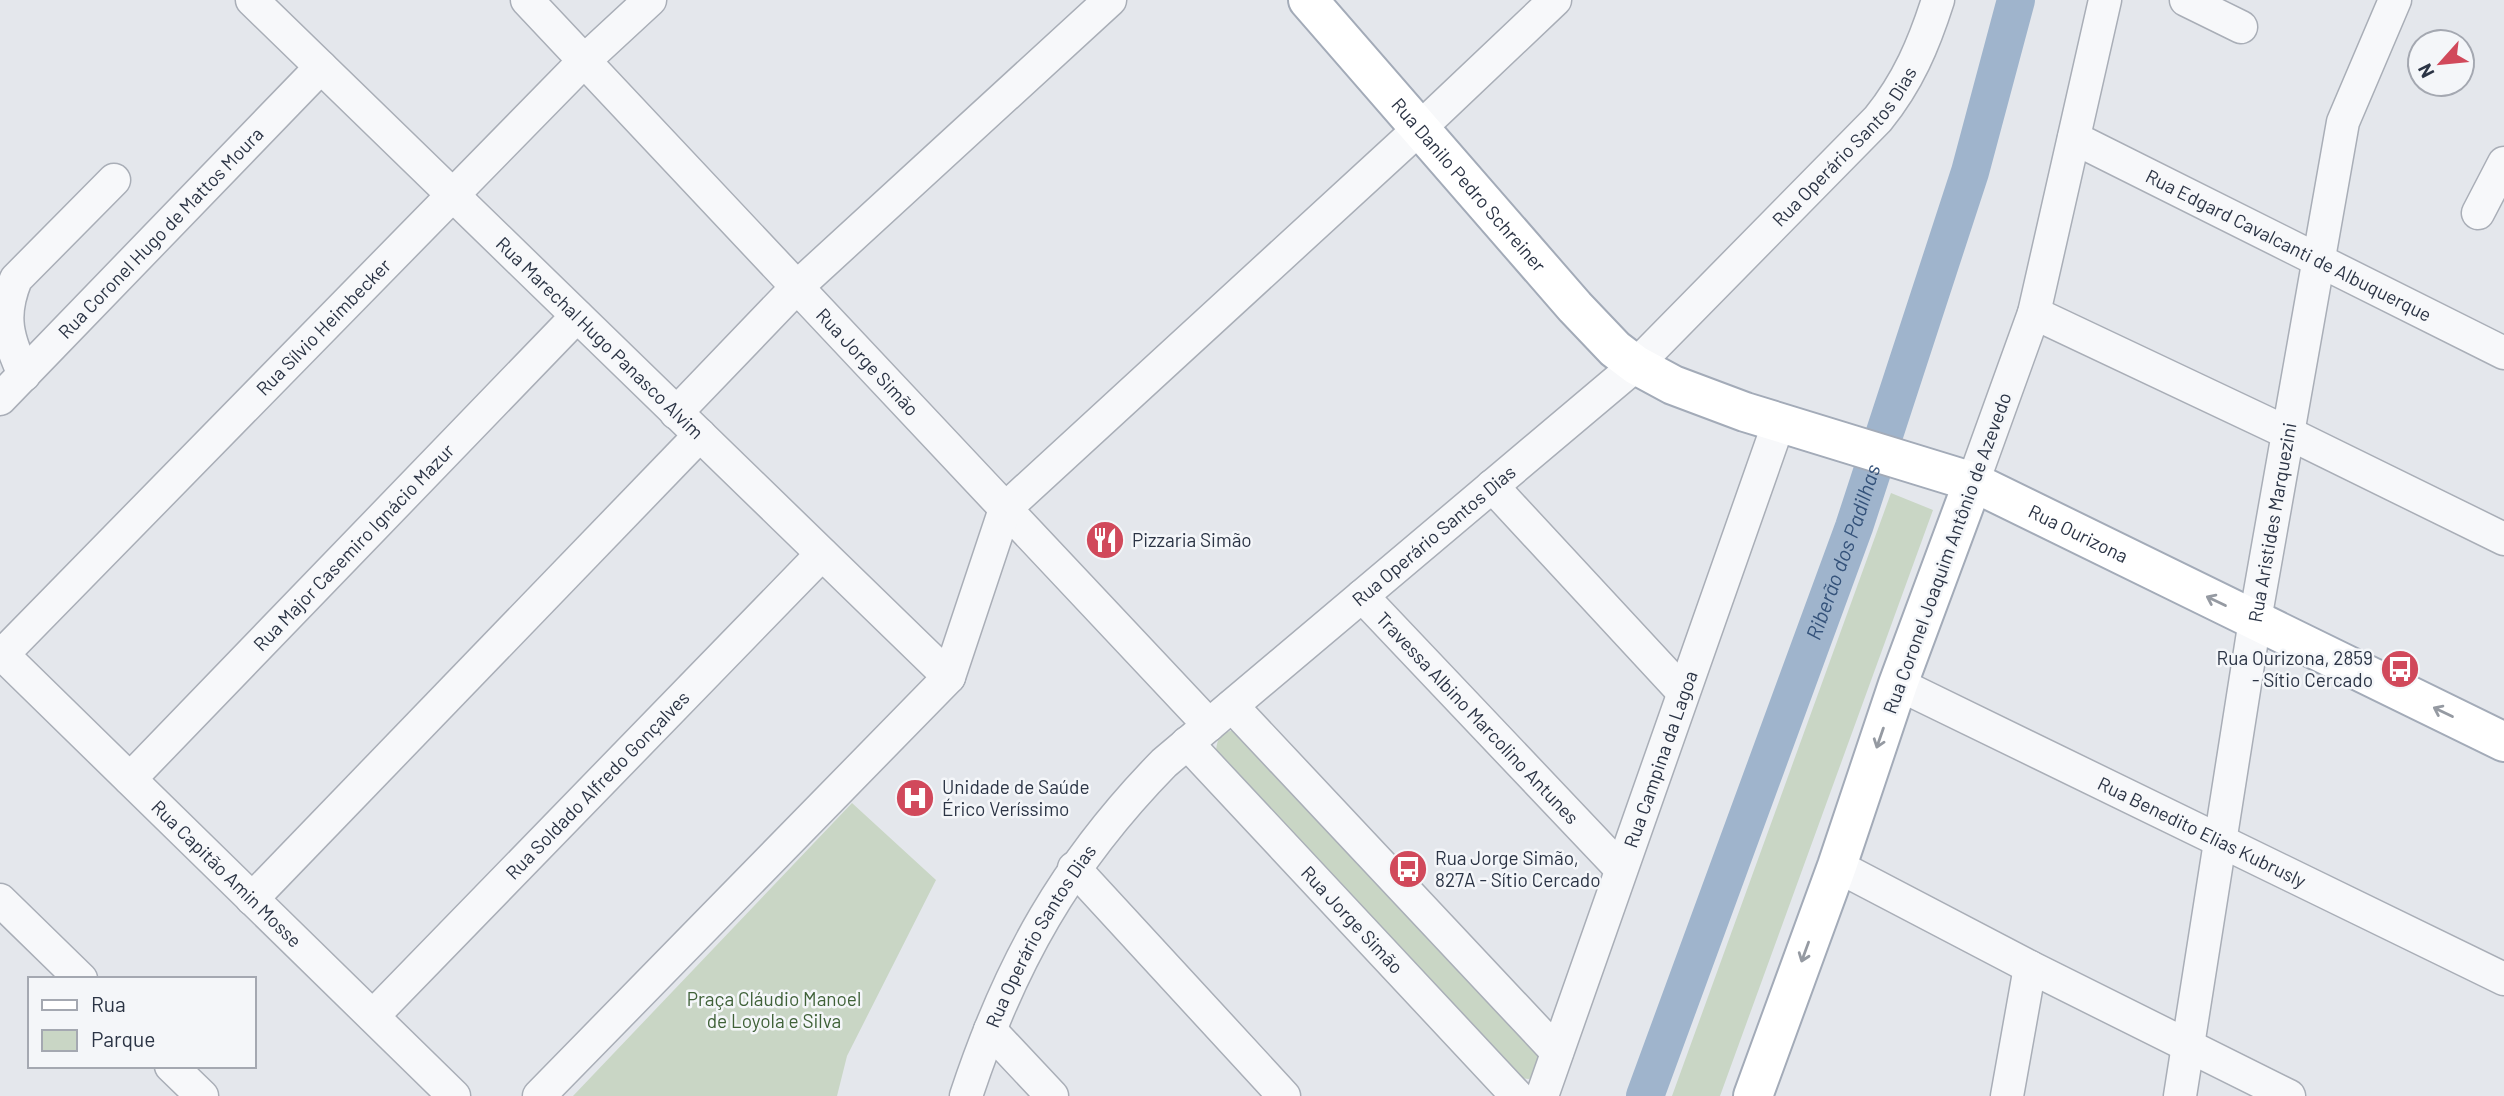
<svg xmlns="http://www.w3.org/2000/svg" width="2504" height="1096" font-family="Barlow,sans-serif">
	<rect width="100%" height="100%" fill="#e4e7ec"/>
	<path fill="#c9d6c5" d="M1891,493L1933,510L1720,1096H1672Z
		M1234,730L1535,1047L1539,1059L1536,1075L1529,1079L1518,1078L1216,753C1217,738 1220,733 1234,730Z
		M852,803L936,880L847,1056L837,1096H573Z"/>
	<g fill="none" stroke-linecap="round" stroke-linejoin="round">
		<path stroke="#9fb4cc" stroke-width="38" id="s1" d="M1645,1096L1854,527L1970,172L2016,0"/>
		<g stroke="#a9aeb7" stroke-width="35">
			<g id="minor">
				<path id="s2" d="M252,0L949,677"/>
				<path id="s3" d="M527,0L1209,725"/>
				<path d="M2186,0L2241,27"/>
				<path id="s4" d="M2074,138L2504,353"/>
				<path d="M2478,213L2504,163"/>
				<path d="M2034,313L2288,433L2504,539"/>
				<path d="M24,375C8,337 0,318 16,279L114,180"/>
				<path id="s5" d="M0,399L321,67"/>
				<path d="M676,413L797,287L1110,0"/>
				<path d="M1973,482L2034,313L2105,0"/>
				<path d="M1492,486L1683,692"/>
				<path id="s6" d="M1362,596L1621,869"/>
				<path id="s7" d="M0,652L454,1096"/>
				<path id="s8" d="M0,657L584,61L650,0"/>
				<path id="s9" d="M1898,684L2504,979"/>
				<path d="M1232,706L1557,1052"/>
				<path id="s10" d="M1187,743L1517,1096"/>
				<path id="s11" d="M130,779L577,316"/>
				<path d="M1837,866L2030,967L2289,1096"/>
				<path d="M1074,868L1284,1096"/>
				<path d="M252,899L700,435"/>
				<path d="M0,900L81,979"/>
				<path id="s12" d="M373,1016L822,554"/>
				<path d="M990,1030L1052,1096"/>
				<path d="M171,1066L202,1096"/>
				<path d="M539,1096L949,677L1005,509L1420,128L1555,0"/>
				<path id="s13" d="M966,1096C1010,963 1066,863 1164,763L1636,365L1878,119C1908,82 1924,44 1938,0"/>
				<path id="s14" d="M1542,1096L1779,422"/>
				<path d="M2007,1096L2030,967"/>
				<path id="s15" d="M2180,1096L2255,620L2343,122L2395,0"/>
			</g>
		</g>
		<g stroke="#a3abb8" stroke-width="42">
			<g id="major">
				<path id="s16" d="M1308,0L1575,307L1615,349L1636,365L1673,385L1745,412L1973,482L2504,742"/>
				<path d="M1753,1096L1837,866L1898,684L1973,482"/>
			</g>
		</g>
		<use href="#minor" stroke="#f7f8fa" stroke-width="32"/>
		<use href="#major" stroke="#fff" stroke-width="38"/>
	</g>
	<defs><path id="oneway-shaft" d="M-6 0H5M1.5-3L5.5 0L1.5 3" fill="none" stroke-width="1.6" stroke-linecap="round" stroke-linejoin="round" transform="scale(1.75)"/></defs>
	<g stroke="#959aa2">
		<use href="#oneway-shaft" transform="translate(2216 601) rotate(-154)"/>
		<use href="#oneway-shaft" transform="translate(2443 712) rotate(-154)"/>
		<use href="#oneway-shaft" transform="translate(1880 738) rotate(109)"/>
		<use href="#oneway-shaft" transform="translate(1805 952) rotate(110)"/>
	</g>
	<defs>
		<g id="restaurant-disc" transform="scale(2.0125)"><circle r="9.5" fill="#d1495b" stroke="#f4f6f9"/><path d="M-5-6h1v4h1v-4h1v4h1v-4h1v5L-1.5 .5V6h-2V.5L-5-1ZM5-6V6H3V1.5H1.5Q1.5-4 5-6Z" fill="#fff"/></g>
		<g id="bus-disc" transform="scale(2.0125)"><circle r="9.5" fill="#d1495b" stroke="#f4f6f9"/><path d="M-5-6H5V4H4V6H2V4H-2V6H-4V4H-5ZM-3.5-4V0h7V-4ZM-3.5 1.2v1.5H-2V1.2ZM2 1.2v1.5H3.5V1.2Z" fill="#fff"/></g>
		<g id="hospital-disc" transform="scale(2.0125)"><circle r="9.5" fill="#d1495b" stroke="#f4f6f9"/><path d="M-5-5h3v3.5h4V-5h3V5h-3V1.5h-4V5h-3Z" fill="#fff"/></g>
	</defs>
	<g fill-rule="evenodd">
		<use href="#restaurant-disc" x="1105" y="540"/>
		<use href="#bus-disc" x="2400" y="669"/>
		<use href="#hospital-disc" x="915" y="798"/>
		<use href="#bus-disc" x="1408" y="869"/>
	</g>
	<g text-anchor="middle" stroke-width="5" stroke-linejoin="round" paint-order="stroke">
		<g font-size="19" fill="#2b3445" stroke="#f4f6f9">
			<text dy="7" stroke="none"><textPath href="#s13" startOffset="1311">Rua Operário Santos Dias</textPath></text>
			<text dy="7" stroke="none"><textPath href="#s16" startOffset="245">Rua Danilo Pedro Schreiner</textPath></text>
			<text dy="7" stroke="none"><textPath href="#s5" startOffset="231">Rua Coronel Hugo de Mattos Moura</textPath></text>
			<text dy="7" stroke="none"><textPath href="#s4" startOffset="240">Rua Edgard Cavalcanti de Albuquerque</textPath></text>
			<text dy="7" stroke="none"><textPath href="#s8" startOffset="462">Rua Sílvio Heimbecker</textPath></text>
			<text dy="7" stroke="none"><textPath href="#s2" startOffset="485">Rua Marechal Hugo Panasco Alvim</textPath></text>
			<text dy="7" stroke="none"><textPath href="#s3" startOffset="497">Rua Jorge Simão</textPath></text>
			<text dy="7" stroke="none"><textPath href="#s15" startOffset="581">Rua Aristides Marquezini</textPath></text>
			<text dy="7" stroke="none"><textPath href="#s16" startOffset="966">Rua Ourizona</textPath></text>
			<text dy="7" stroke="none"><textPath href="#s13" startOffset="744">Rua Operário Santos Dias</textPath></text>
			<text dy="7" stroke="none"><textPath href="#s11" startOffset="322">Rua Major Casemiro Ignácio Mazur</textPath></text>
			<text transform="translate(1947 553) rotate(-70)" y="7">Rua Coronel Joaquim Antônio de Azevedo</text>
			<text dy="7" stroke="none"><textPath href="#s6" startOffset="168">Travessa Albino Marcolino Antunes</textPath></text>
			<text dy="7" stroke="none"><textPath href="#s14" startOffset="357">Rua Campina da Lagoa</textPath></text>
			<text dy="7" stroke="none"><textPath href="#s12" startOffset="322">Rua Soldado Alfredo Gonçalves</textPath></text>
			<text dy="7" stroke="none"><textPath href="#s9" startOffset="338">Rua Benedito Elias Kubrusly</textPath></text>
			<text dy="7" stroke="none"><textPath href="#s7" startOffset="317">Rua Capitão Amin Mosse</textPath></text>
			<text dy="7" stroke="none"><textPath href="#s10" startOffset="242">Rua Jorge Simão</textPath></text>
			<text dy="7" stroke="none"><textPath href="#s13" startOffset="177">Rua Operário Santos Dias</textPath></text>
		</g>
		<g font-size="19" fill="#2b3445" stroke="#f4f6f9" text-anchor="start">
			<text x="1132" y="547">Pizzaria Simão</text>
			<text x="2373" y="665" text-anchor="end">Rua Ourizona, 2859<tspan x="2373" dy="22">- Sítio Cercado</tspan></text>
			<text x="942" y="794">Unidade de Saúde<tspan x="942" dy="22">Érico Veríssimo</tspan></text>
			<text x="1435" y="865">Rua Jorge Simão,<tspan x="1435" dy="22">827A - Sítio Cercado</tspan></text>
		</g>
		<g font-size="19" fill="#3f6138" stroke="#f4f6f9">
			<text x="774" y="1006">Praça Cláudio Manoel<tspan x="774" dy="22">de Loyola e Silva</tspan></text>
		</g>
		<g font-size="21" font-style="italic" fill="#34527a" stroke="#f4f6f9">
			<text dy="7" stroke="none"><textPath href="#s1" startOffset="579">Riberão dos Padilhas</textPath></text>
		</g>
	</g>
	<rect x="28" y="977" width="228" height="91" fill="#f4f6f9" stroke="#a4a8b1" stroke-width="2"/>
	<rect x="42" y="1000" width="35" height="10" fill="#ffffff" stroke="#a4a8b1" stroke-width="2"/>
	<text x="91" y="1012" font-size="21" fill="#2b3445">Rua</text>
	<rect x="42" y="1030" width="35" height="21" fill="#c9d6c5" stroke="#a4a8b1" stroke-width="2"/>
	<text x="91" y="1047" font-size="21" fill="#2b3445">Parque</text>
	<g transform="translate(2441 63) rotate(243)"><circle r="33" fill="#f4f6f9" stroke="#a4a8b1" stroke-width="2"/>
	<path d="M0-5L12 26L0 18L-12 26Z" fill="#d1495b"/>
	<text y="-10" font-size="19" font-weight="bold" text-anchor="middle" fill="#2b3445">N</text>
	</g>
</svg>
